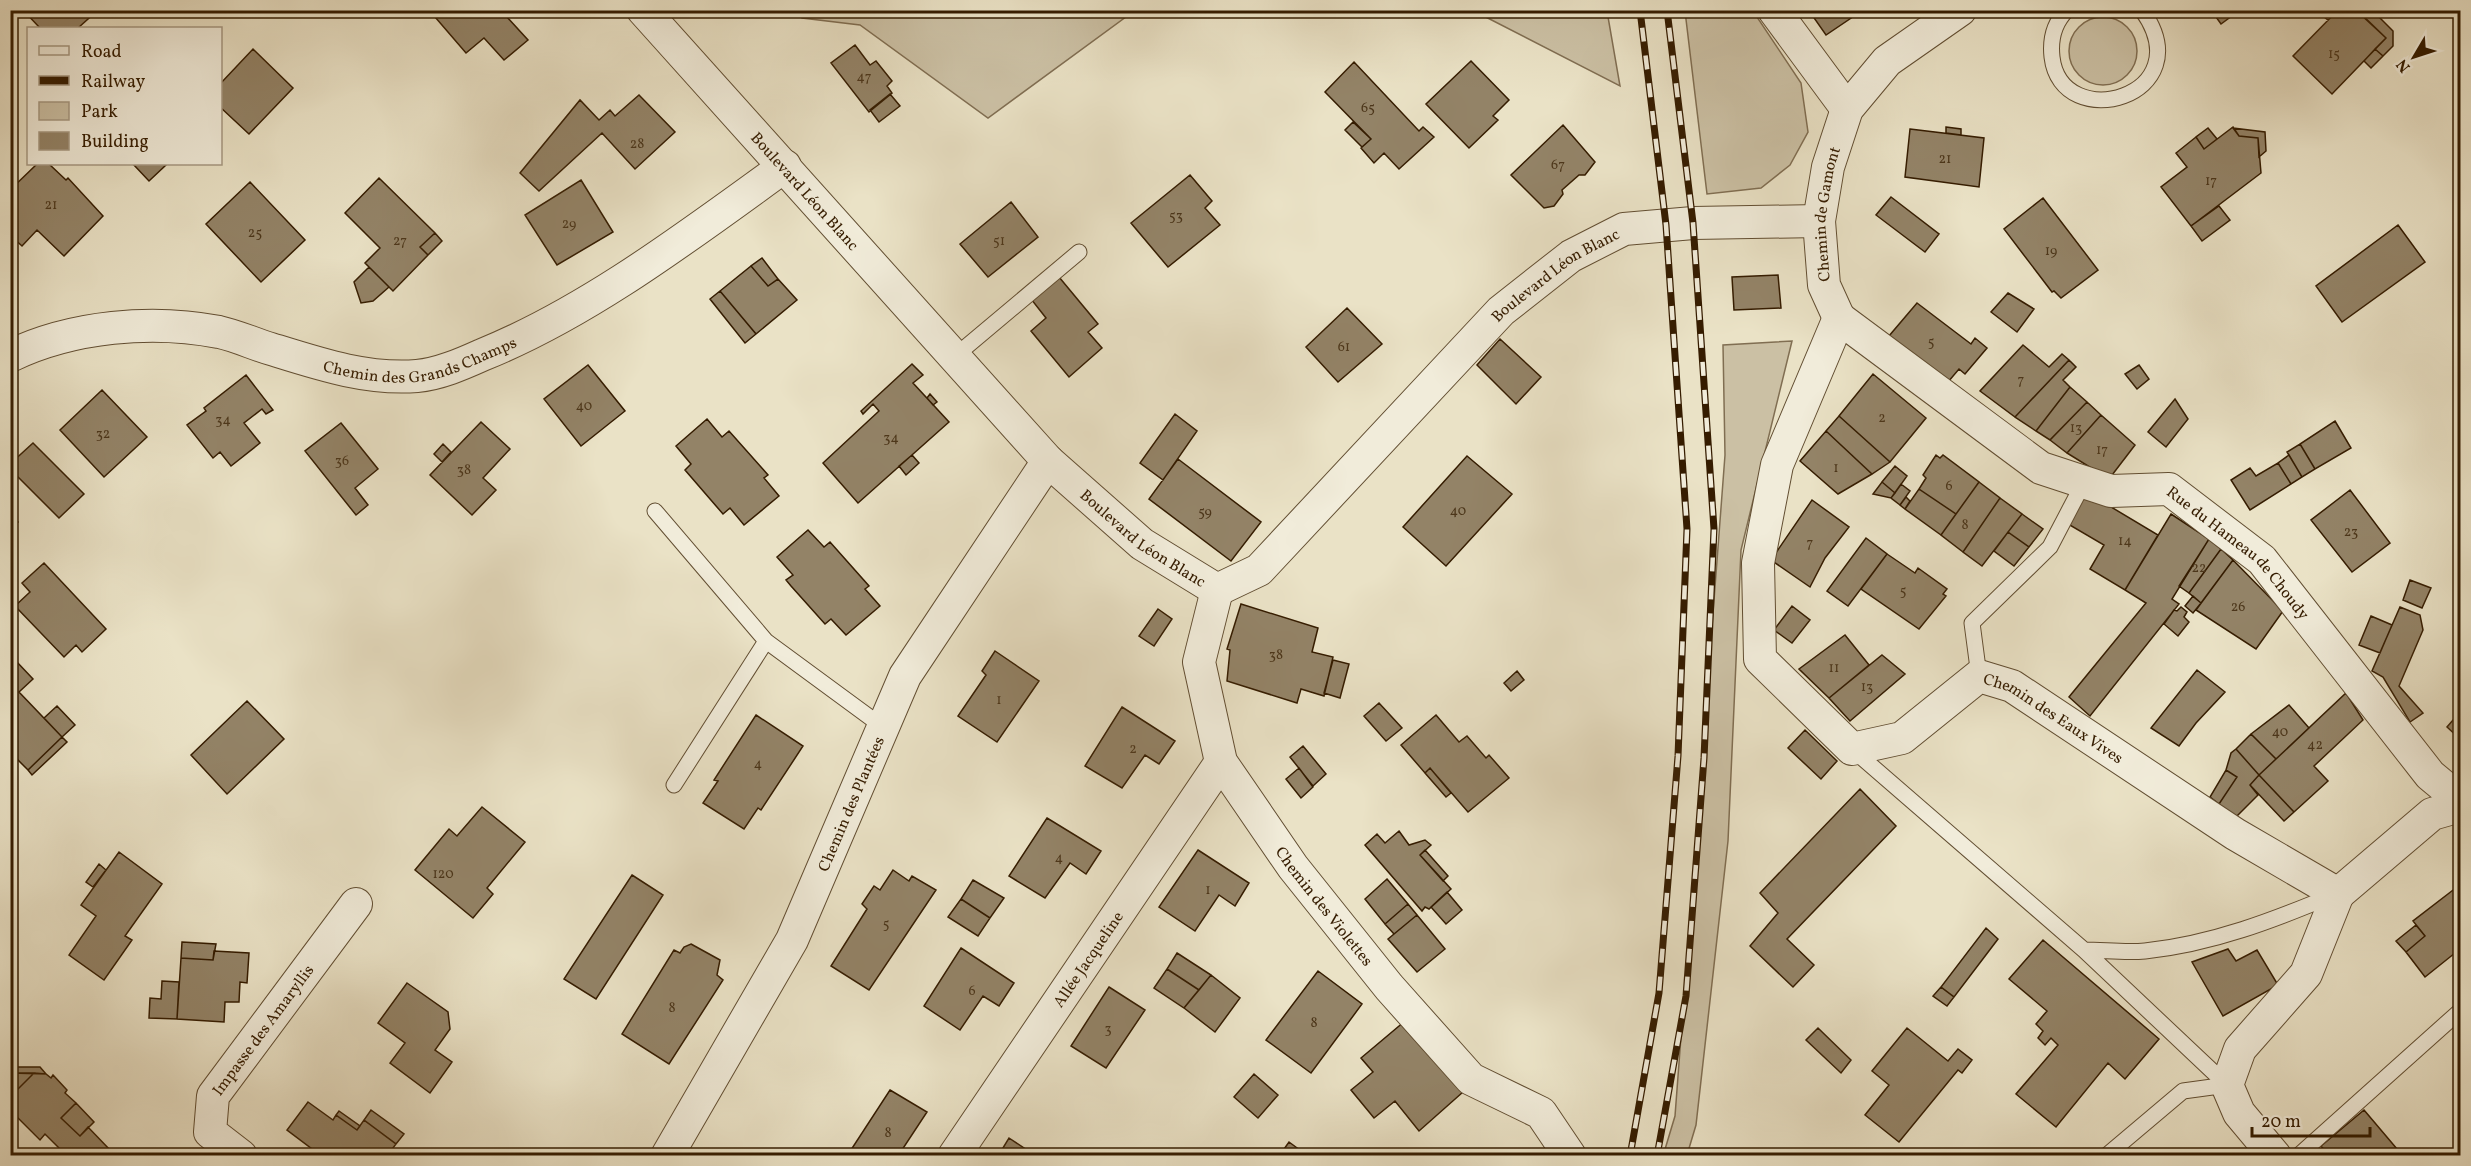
<svg xmlns="http://www.w3.org/2000/svg" width="2471" height="1166" font-family="Vollkorn,serif">
	<rect width="100%" height="100%" fill="#eae2c6"/>
	<filter id="stains"><feTurbulence type="fractalNoise" baseFrequency=".00333" numOctaves="4"/><feColorMatrix values="0 0 0 0 .2 0 0 0 0 .09 0 0 0 0 .02 0 0 0 .5 -.17"/></filter>
	<radialGradient id="worn" r=".72"><stop offset=".6" stop-color="#630" stop-opacity="0"/><stop offset="1" stop-color="#630" stop-opacity=".3"/></radialGradient>
	<path fill="#cbc0a4" stroke="#806e52" stroke-width="1.5" d="M799,11H1134L988,118L860,25L802,18Z
		M1474,11H1607L1620,86Z
		M1685,11H1753L1801,83L1808,132L1790,165L1761,188L1707,194Z
		M2069 51a34 34 0 1 1 68 0a34 34 0 1 1-68 0Z
		M1792,341L1741,550L1728,841L1696,1125L1687,1155L1663,1156L1675,1116L1725,455L1723,345Z"/>
	<path fill="#938367" stroke="#351c00" stroke-width="1.5" d="M23,10H98L78,28H40Z
		M429,10H510L512,13L507,17L528,40L504,60L484,38L466,53Z
		M1803,10H1863L1826,35L1810,12L1806,15Z
		M2211,10H2240L2221,24Z
		M2330,10L2336,13L2328,20L2324,17Z
		M2338,10H2357L2386,38L2332,94L2293,56Z
		M2452,10H2460V19Z
		M2358,12H2374L2393,31V46L2383,56L2375,49L2386,38Z
		M855,45L870,65L876,61L892,81L887,86L892,93L869,112L831,63Z
		M253,49L293,88L249,134L220,107V84Z
		M2375,49L2383,56L2371,68L2364,61Z
		M1471,61L1509,100L1493,116L1498,120L1469,148L1426,104Z
		M1354,62L1419,131L1423,127L1434,137L1399,169L1384,153L1374,163L1361,148L1371,139L1325,92Z
		M890,94L900,106L879,122L870,110Z
		M639,95L675,132L635,169L602,133L539,191L520,173L580,100L599,120L610,110L615,116Z
		M1353,122L1371,139L1362,147L1345,130Z
		M1563,125L1595,162L1585,175H1579L1562,190L1563,194L1554,206L1544,208L1511,175Z
		M1946,127L1961,129V135L1946,133Z
		M2233,127L2239,136L2258,138L2261,173L2191,226L2161,187L2187,167L2176,153L2196,137L2204,149Z
		M2208,128L2217,139L2204,149L2196,137Z
		M2233,128L2265,132L2266,151L2259,157L2258,138L2239,136Z
		M1910,129L1984,138L1979,187L1905,177Z
		M37,164H49L66,180L68,178L103,216L64,256L37,230L22,246L10,235L17,225L10,218V190Z
		M133,164H165L166,165L149,181Z
		M1190,175L1212,201L1205,208L1220,225L1168,267L1131,223Z
		M379,178L435,233L420,247L428,255L393,291L365,263L380,248L345,213Z
		M581,180L613,232L557,265L525,215Z
		M250,182L305,240L261,282L206,224Z
		M1891,197L1939,234L1925,252L1876,215Z
		M2043,198L2098,270L2061,298L2054,291L2052,292L2004,229Z
		M1011,202L1038,237L988,277L960,244Z
		M2219,206L2230,220L2202,241L2191,226Z
		M2398,225L2425,262L2342,322L2316,286Z
		M435,233L442,241L428,255L420,247Z
		M762,258L778,279L768,286L751,266Z
		M751,266L768,286L778,279L797,300L756,334L720,291Z
		M369,267L389,287L373,301L361,303L354,282Z
		M1778,275L1781,308L1734,310L1732,277Z
		M1059,277L1098,324L1088,332L1102,348L1069,377L1031,331L1046,318L1031,299Z
		M720,291L756,334L745,343L710,299Z
		M2008,293L2034,309L2017,332L1991,312Z
		M1917,303L1971,344L1975,338L1987,348L1965,374L1959,369L1948,382L1889,336Z
		M1347,308L1382,344L1338,382L1306,347Z
		M1500,339L1541,377L1516,404L1477,365Z
		M2023,345L2049,367L2062,354L2069,360L2015,417L1980,391Z
		M2069,360L2076,367L2063,380L2070,387L2036,431L2015,417Z
		M912,364L923,375L913,383L949,422L858,503L823,463L879,411L873,404L863,414L861,411Z
		M588,365L625,411L581,446L544,399Z
		M2139,365L2149,379L2137,389L2125,374Z
		M1873,374L1926,418L1890,462L1839,416Z
		M246,375L273,410L266,414L262,409L244,423L260,443L231,466L220,452L213,458L187,425L206,411L204,408Z
		M2070,387L2087,402L2050,440L2036,431Z
		M102,390L147,437L104,477L60,430Z
		M930,394L937,402L933,405L927,398Z
		M2175,399L2188,419L2166,447L2148,432Z
		M2087,402L2101,415L2067,453L2050,440Z
		M1175,414L1197,431L1163,480L1140,463Z
		M2101,415L2135,445L2109,479L2067,453Z
		M1839,416L1890,462L1872,474L1826,431Z
		M707,419L722,437L729,431L768,475L764,478L779,496L744,525L730,508L723,514L685,470L691,464L676,446Z
		M2335,421L2351,448L2315,469L2300,444Z
		M481,422L510,449L483,478L496,490L472,515L430,475Z
		M341,423L378,469L355,488L368,505L356,515L305,451Z
		M1826,431L1872,474L1838,494L1800,461Z
		M33,443L84,494L59,518L10,469V464Z
		M443,444L451,452L442,462L434,454Z
		M2300,444L2315,469L2302,477L2287,452Z
		M912,455L919,463L906,475L899,466Z
		M1936,455L1940,458L1943,455L1979,482L1956,514L1919,489L1926,478L1923,475Z
		M2289,455L2302,477L2291,484L2278,463Z
		M1467,456L1512,494L1446,566L1403,527Z
		M1178,459L1261,522L1231,561L1149,499Z
		M2278,463L2291,484L2250,510L2231,480L2250,468L2256,476Z
		M1895,466L1907,476L1895,493L1882,482Z
		M1882,482L1895,493L1891,498L1873,494Z
		M1979,482L2000,498L1963,552L1941,535Z
		M1901,484L1910,491L1900,505L1891,498Z
		M1919,489L1956,514L1941,535L1905,509Z
		M2350,490L2390,543L2352,572L2311,520Z
		M2086,492L2158,535L2125,590L2090,569L2104,545L2068,524Z
		M1906,497L1910,501L1905,509L1900,505Z
		M2000,498L2022,514L1982,566L1963,552Z
		M1812,500L1849,527L1825,558L1810,587L1771,560Z
		M10,514L18,522L10,530Z
		M2022,514L2043,529L2029,547L2008,532Z
		M2171,514L2209,539L2172,599L2179,604L2090,716L2069,697L2146,603L2125,590Z
		M808,530L824,547L830,542L869,586L865,589L880,606L846,635L831,619L825,624L791,586L786,580L793,575L777,557Z
		M2008,532L2029,547L2014,566L1994,551Z
		M1866,538L1887,554L1848,606L1827,591Z
		M2209,539L2221,549L2189,593L2179,586Z
		M2221,549L2233,560L2201,603L2189,593Z
		M1887,554L1915,573L1918,568L1947,589L1943,594L1946,596L1919,629L1861,589Z
		M2233,560L2283,611L2256,649L2196,610Z
		M44,563L106,629L82,652L76,645L64,657L15,606L30,592L22,583Z
		M2410,580L2431,588L2422,608L2403,600Z
		M2193,596L2201,603L2193,613L2185,606Z
		M1241,604L1318,628L1312,652L1333,657L1324,696L1301,689L1297,703L1227,681L1230,650L1227,649Z
		M1792,606L1810,620L1792,643L1774,630Z
		M2181,607L2187,612L2184,617L2189,622L2178,636L2164,624L2174,610L2177,611Z
		M2400,607L2420,615L2423,630L2399,686L2423,713L2410,722L2383,677L2372,671Z
		M1158,609L1172,619L1154,646L1139,636Z
		M2371,616L2392,625L2380,653L2359,645Z
		M1845,635L1869,665L1829,698L1799,669Z
		M995,651L1039,681L997,742L958,716L986,675L982,671Z
		M1882,655L1905,674L1850,721L1829,698Z
		M1333,660L1349,664L1340,698L1324,693Z
		M16,661L33,679L19,692L62,737L28,770L10,752V666Z
		M2197,670L2225,692L2196,723L2179,746L2151,728Z
		M1517,671L1524,680L1511,691L1504,683Z
		M2346,693L2363,720L2314,766L2328,781L2294,812L2259,775Z
		M247,701L284,739L227,794L191,755Z
		M1379,703L1402,728L1386,741L1364,716Z
		M2289,705L2309,728L2276,759L2251,734Z
		M57,706L75,725L62,737L44,718Z
		M1122,707L1175,741L1159,764L1145,755L1122,788L1085,766Z
		M2460,712V739L2447,727Z
		M756,715L803,746L761,810L758,808L744,829L703,803L718,781L714,780Z
		M1436,715L1459,742L1467,736L1486,758L1489,755L1509,778L1468,812L1430,768L1425,773L1401,745Z
		M1805,730L1837,761L1821,779L1788,748Z
		M2251,734L2276,759L2259,775L2236,749Z
		M62,737L67,742L32,775L28,770Z
		M1303,746L1326,774L1313,786L1290,757Z
		M2236,749L2259,775L2250,785L2258,795L2235,818L2219,804L2237,777L2226,770L2231,753Z
		M1299,768L1313,787L1301,798L1286,779Z
		M1430,768L1451,793L1446,797L1425,773Z
		M2226,770L2237,777L2219,804L2210,797Z
		M2259,775L2294,812L2284,821L2250,785Z
		M1860,789L1896,826L1787,939L1814,965L1793,987L1750,946L1778,913L1760,893Z
		M482,807L525,842L487,888L493,894L473,918L415,870L449,829L457,836Z
		M1047,818L1101,851L1086,874L1070,863L1045,898L1009,876Z
		M1399,831L1409,845L1425,840L1431,845L1420,855L1451,889L1429,909L1425,907L1422,911L1365,845L1377,834L1385,843Z
		M1198,850L1249,883L1235,906L1219,895L1195,931L1159,907Z
		M1425,850L1448,876L1443,881L1420,855Z
		M119,852L162,884L125,936L132,940L104,980L69,955L96,916L81,905Z
		M99,864L106,870L93,887L86,882Z
		M893,870L909,881L912,876L936,890L869,990L831,966L867,909L862,904L874,886L880,890Z
		M632,875L663,895L596,999L564,979Z
		M1387,879L1408,904L1385,924L1365,899Z
		M973,880L1004,898L990,918L961,899Z
		M2457,887L2460,892V949L2425,977L2406,952L2425,936L2413,921Z
		M1447,892L1462,910L1446,924L1431,907Z
		M961,899L990,918L978,936L948,917Z
		M1408,904L1417,915L1394,934L1385,924Z
		M1417,915L1445,949L1417,972L1388,939Z
		M2416,925L2425,936L2406,952L2396,941Z
		M1986,928L1998,939L1954,997L1941,987Z
		M2043,940L2159,1039L2125,1079L2108,1063L2056,1127L2016,1094L2058,1045L2051,1038L2045,1045L2038,1038L2043,1031L2036,1024L2047,1011L2009,979Z
		M182,942L216,944L213,960L181,958Z
		M691,944L720,960L717,975L723,980L669,1064L622,1034L674,950L680,953L684,947Z
		M961,948L1014,983L999,1006L983,996L960,1030L924,1006Z
		M2228,949L2236,961L2257,950L2278,985L2223,1016L2192,962Z
		M214,951L249,953L247,983L240,982L239,1002H225L224,1022L177,1019L181,958L213,960Z
		M1177,953L1211,975L1199,990L1167,969Z
		M1167,969L1199,990L1184,1008L1154,988Z
		M1318,971L1362,1004L1311,1073L1266,1040Z
		M1211,975L1240,998L1215,1032L1184,1008Z
		M162,981L179,982L177,1019L149,1018L150,998L161,999Z
		M407,983L448,1012L450,1029L435,1050L452,1062L430,1093L390,1063L405,1043L378,1023Z
		M1109,987L1145,1010L1106,1068L1071,1046Z
		M1941,987L1954,997L1947,1006L1933,996Z
		M1405,1021L1463,1092L1419,1131L1395,1101L1374,1118L1351,1090L1373,1072L1361,1058Z
		M1818,1028L1851,1060L1841,1073L1806,1040Z
		M1907,1028L1948,1061L1958,1049L1972,1060L1962,1073L1958,1070L1899,1142L1865,1115L1889,1085L1872,1071Z
		M10,1067H40L46,1074L10,1073Z
		M10,1073H34L10,1097Z
		M34,1073L46,1074L51,1078L53,1075L67,1090L65,1093L76,1103L61,1118L80,1136L88,1127L111,1151L106,1156H61L64,1153L45,1134L40,1140L10,1110V1097Z
		M1254,1074L1278,1095L1258,1118L1234,1097Z
		M890,1090L927,1112L898,1156H847Z
		M308,1102L333,1120L336,1115L357,1130L364,1120L396,1144L387,1156H308L312,1149L287,1130Z
		M76,1103L94,1122L80,1136L61,1118Z
		M371,1110L404,1134L396,1144L364,1120Z
		M2364,1110L2403,1156H2329L2321,1146Z
		M339,1111L360,1126L357,1130L336,1115Z
		M1009,1138L1036,1156H998Z
		M1289,1142L1308,1156H1279Z"/>
	<g fill="none" stroke-linecap="round" stroke-linejoin="round">
		<g stroke="#624e32" stroke-width="17">
			<path id="service" d="M2067,10C2054,23 2050,39 2052,57C2061,136 2204,97 2142,10
				M954,357L1079,252
				M655,511L766,641L883,727
				M1979,676L1972,623L2050,547L2084,482
				M1852,749L2084,950L2227,1085
				M674,785L766,641
				M2084,950C2104,950 2125,953 2145,951C2212,944 2274,920 2336,894
				M2106,1156L2183,1091L2227,1085
				M2298,1156L2460,1011"/>
		</g>
		<g stroke="#624e32" stroke-width="34">
			<g id="minor">
				<path id="s1" d="M643,10L1048,461L1142,544L1217,590L1259,570L1501,311L1571,256L1624,229L1693,223L1819,221"/>
				<path d="M1774,10L1847,109"/>
				<path id="s2" d="M1839,318L1777,465L1758,563L1760,659L1852,749L1902,738L1979,676L2012,686L2235,834L2338,894"/>
				<path id="s3" d="M1839,318L2041,468L2111,491L2169,489L2262,560L2430,775L2460,800"/>
				<path id="s4" d="M1839,318L1824,285L1819,221L1828,167L1847,109L1887,61L1960,10"/>
				<path id="s5" d="M10,356C72,326 152,319 219,332C237,336 254,344 271,349C319,364 367,380 417,376C439,374 462,364 482,355C589,312 692,233 785,166"/>
				<path id="s6" d="M1217,590L1199,662L1221,762L1293,867L1389,987L1471,1079L1541,1113L1570,1156"/>
				<path d="M2338,894L2432,814L2460,806"/>
				<path id="s7" d="M241,1156L210,1132L213,1096L356,904"/>
				<path id="s8" d="M667,1156L792,940L905,676L1048,461"/>
				<path id="s9" d="M954,1156L1221,762"/>
				<path d="M2275,1156L2239,1113L2227,1085L2240,1049L2306,974L2338,894"/>
			</g>
		</g>
		<use href="#service" stroke="#f1ecda" stroke-width="15"/>
		<use href="#minor" stroke="#f1ecda" stroke-width="32"/>
		<g stroke="#351c00" stroke-width="7">
			<path id="rail" d="M1630,1156L1659,993L1678,756L1687,529L1666,225L1640,10
				M1657,1156L1686,996L1704,758L1714,529L1693,223L1667,10"/>
		</g>
		<use href="#rail" stroke="#f1ecda" stroke-width="4.5" stroke-dasharray="14" stroke-linecap="butt"/>
	</g>
	<g text-anchor="middle" stroke-width="4.5" stroke-linejoin="round" paint-order="stroke">
		<g font-size="14" fill="#4c361a">
			<text x="2334" y="58">15</text>
			<text x="864" y="81">47</text>
			<text x="1368" y="112">65</text>
			<text x="637" y="148">28</text>
			<text x="1945" y="163">21</text>
			<text x="1558" y="169">67</text>
			<text x="2211" y="185">17</text>
			<text x="51" y="209">21</text>
			<text x="1176" y="220">53</text>
			<text x="569" y="228">29</text>
			<text x="255" y="237">25</text>
			<text x="400" y="245">27</text>
			<text x="999" y="245">51</text>
			<text x="2051" y="255">19</text>
			<text x="1931" y="346">5</text>
			<text x="1344" y="351">61</text>
			<text x="2021" y="384">7</text>
			<text x="584" y="410">40</text>
			<text x="1882" y="422">2</text>
			<text x="223" y="424">34</text>
			<text x="2076" y="432">13</text>
			<text x="103" y="438">32</text>
			<text x="891" y="442">34</text>
			<text x="2102" y="454">17</text>
			<text x="342" y="465">36</text>
			<text x="1836" y="472">1</text>
			<text x="464" y="474">38</text>
			<text x="1949" y="490">6</text>
			<text x="1458" y="515">40</text>
			<text x="1205" y="516">59</text>
			<text x="1965" y="529">8</text>
			<text x="2351" y="536">23</text>
			<text x="2125" y="545">14</text>
			<text x="1810" y="547">7</text>
			<text x="2199" y="572">22</text>
			<text x="1903" y="595">5</text>
			<text x="2238" y="611">26</text>
			<text x="1276" y="659">38</text>
			<text x="1834" y="672">11</text>
			<text x="1867" y="691">13</text>
			<text x="999" y="704">1</text>
			<text x="2280" y="736">40</text>
			<text x="2315" y="749">42</text>
			<text x="1133" y="753">2</text>
			<text x="758" y="768">4</text>
			<text x="1059" y="862">4</text>
			<text x="443" y="878">120</text>
			<text x="1208" y="894">1</text>
			<text x="886" y="928">5</text>
			<text x="972" y="995">6</text>
			<text x="672" y="1012">8</text>
			<text x="1314" y="1027">8</text>
			<text x="1108" y="1033">3</text>
			<text x="888" y="1137">8</text>
		</g>
		<g font-size="16" fill="#351c00" stroke="#f1ecda">
			<text dy="6" stroke="none"><textPath href="#s1" startOffset="243">Boulevard Léon Blanc</textPath></text>
			<text dy="6" stroke="none"><textPath href="#s4" startOffset="108">Chemin de Gamont</textPath></text>
			<text dy="6" stroke="none"><textPath href="#s1" startOffset="1286">Boulevard Léon Blanc</textPath></text>
			<text dy="6" stroke="none"><textPath href="#s5" startOffset="423">Chemin des Grands Champs</textPath></text>
			<text dy="6" stroke="none"><textPath href="#s1" startOffset="729">Boulevard Léon Blanc</textPath></text>
			<text dy="6" stroke="none"><textPath href="#s3" startOffset="478">Rue du Hameau de Choudy</textPath></text>
			<text dy="6" stroke="none"><textPath href="#s2" startOffset="720">Chemin des Eaux Vives</textPath></text>
			<text dy="6" stroke="none"><textPath href="#s8" startOffset="398">Chemin des Plantées</textPath></text>
			<text dy="6" stroke="none"><textPath href="#s6" startOffset="354">Chemin des Violettes</textPath></text>
			<text dy="6" stroke="none"><textPath href="#s9" startOffset="238">Allée Jacqueline</textPath></text>
			<text dy="6" stroke="none"><textPath href="#s7" startOffset="158">Impasse des Amaryllis</textPath></text>
		</g>
	</g>
	<rect width="2471" height="1166" fill="none" stroke="#eae2c6" stroke-width="36"/>
	<rect x="12" y="12" width="2447" height="1142" fill="none" stroke="#351c00" stroke-width="3"/>
	<rect x="18" y="18" width="2435" height="1130" fill="none" stroke="#351c00" stroke-width="1.5"/>
	<rect x="27" y="27" width="195" height="138" fill="#f1ecda" stroke="#a69983" stroke-width="1.5"/>
	<rect x="39" y="46" width="30" height="9" fill="#f1ecda" stroke="#a69983" stroke-width="1.5"/>
	<text x="81" y="57" font-size="18" fill="#351c00">Road</text>
	<rect x="39" y="76" width="30" height="9" fill="#351c00" stroke="#a69983" stroke-width="1.5"/>
	<text x="81" y="87" font-size="18" fill="#351c00">Railway</text>
	<rect x="39" y="102" width="30" height="18" fill="#cbc0a4" stroke="#a69983" stroke-width="1.5"/>
	<text x="81" y="117" font-size="18" fill="#351c00">Park</text>
	<rect x="39" y="132" width="30" height="18" fill="#938367" stroke="#a69983" stroke-width="1.5"/>
	<text x="81" y="147" font-size="18" fill="#351c00">Building</text>
	<g transform="translate(2414 57) rotate(231)" stroke="#f1ecda" stroke-width="4.5" paint-order="stroke">
	<path d="M0-4.5L10 22L0 15L-10 22Z" fill="#351c00"/>
	<text y="-9" font-size="16" font-weight="bold" text-anchor="middle" fill="#351c00">N</text>
	</g>
	<path d="M2252 1127v9h118v-9" fill="none" stroke="#351c00" stroke-width="3"/>
	<text x="2261" y="1127" font-size="18" fill="#351c00" stroke="#f1ecda" stroke-width="4.5" paint-order="stroke">20 m</text>
	<rect width="100%" height="100%" filter="url(#stains)"/>
	<rect width="100%" height="100%" fill="url(#worn)"/>
</svg>
